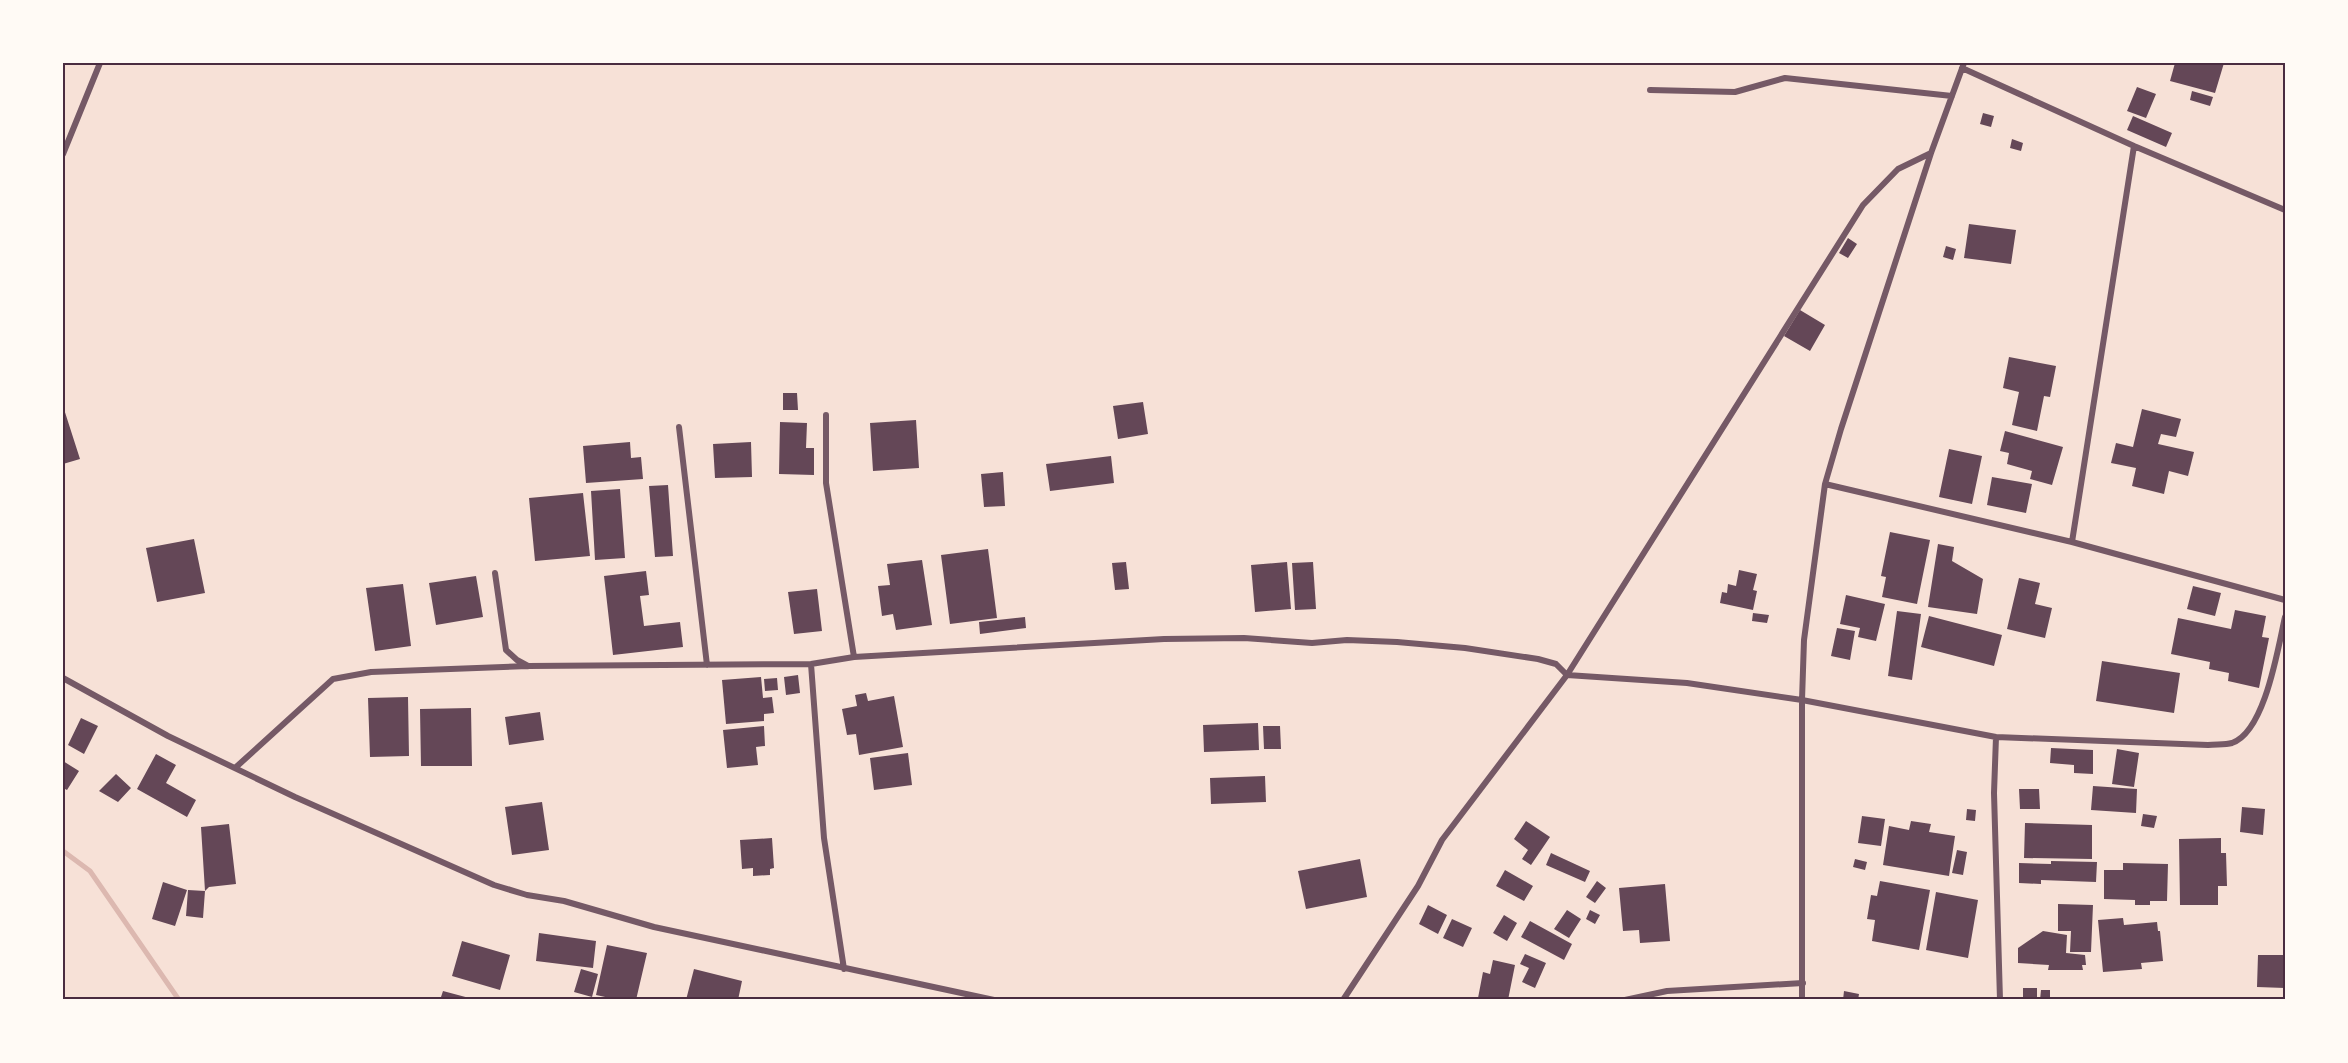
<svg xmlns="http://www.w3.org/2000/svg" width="2348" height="1063" font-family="'Noto Serif',serif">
	<rect width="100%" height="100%" fill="#f7e1d7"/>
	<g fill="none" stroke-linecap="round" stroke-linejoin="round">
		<path stroke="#dcb8b0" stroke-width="5" d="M63,851L90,871L179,1000"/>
	</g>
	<path fill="#644757" d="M2175,63H2224L2215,93L2170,81Z
		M2137,87L2156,94L2146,118L2127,111Z
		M2192,91L2213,97L2210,106L2190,100Z
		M1983,113L1994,116L1991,127L1980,124Z
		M2133,116L2172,133L2166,147L2127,130Z
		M2012,139L2023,143L2021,151L2010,148Z
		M1969,224L2016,230L2011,264L1964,258Z
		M1848,238L1857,244L1848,258L1839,253Z
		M1946,246L1956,249L1953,260L1943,257Z
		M1800,310L1825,325L1810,351L1784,336Z
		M2009,357L2056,366L2050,397L2044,396L2037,431L2012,425L2019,392L2003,388Z
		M783,393H797L798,410H783Z
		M1143,402L1148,434L1118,439L1113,406Z
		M63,406L80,459L63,464Z
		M2142,409L2181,419L2176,437L2161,434L2158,444L2194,452L2188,476L2169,471L2164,494L2132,486L2136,468L2111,463L2116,443L2133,447Z
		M916,420L919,468L873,471L870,423Z
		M780,422L807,423L806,448H814V475L779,474Z
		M2005,431L2063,447L2052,485L2030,479L2032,471L2007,464L2009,453L2000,451Z
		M630,442L631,458L641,457L643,479L586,483L583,446Z
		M751,442L752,477L715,478L713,444Z
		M1949,449L1982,456L1972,504L1939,497Z
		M1111,456L1114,483L1050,491L1046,464Z
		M1003,472L1005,506L984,507L981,474Z
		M1992,477L2032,484L2026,513L1987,505Z
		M668,485L673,556L655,557L649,486Z
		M620,489L625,558L595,560L591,491Z
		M583,493L590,556L535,561L529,498Z
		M1890,532L1930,540L1917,604L1882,597L1886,577L1881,576Z
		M194,539L205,593L157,602L146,548Z
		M1938,544L1954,547L1952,561L1983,579L1977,614L1928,607Z
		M988,549L997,618L950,624L941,555Z
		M922,560L932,625L896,630L893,614L882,616L878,586L890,585L887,564Z
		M1126,562L1129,589L1115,590L1112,563Z
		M1287,562L1291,609L1255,612L1251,565Z
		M1313,562L1316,609L1295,610L1292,563Z
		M1739,570L1757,574L1753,590L1757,591L1753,610L1720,603L1722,592L1727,593L1728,584L1736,586Z
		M646,571L649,595L640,596L644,626L680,622L683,647L613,655L604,576Z
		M476,576L483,617L436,625L429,583Z
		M2019,578L2040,583L2035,604L2052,608L2045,638L2007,629Z
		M403,584L411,646L375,651L366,588Z
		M2193,586L2221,593L2215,616L2187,609Z
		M817,589L822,631L794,634L788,592Z
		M1846,595L1885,604L1876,641L1858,637L1860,628L1840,624Z
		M2235,610L2266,616L2262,637L2269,638L2259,688L2228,681L2229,673L2209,669L2210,662L2171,654L2178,618L2231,629Z
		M1897,611L1921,614L1912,680L1888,676Z
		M1753,613L1769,615L1767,623L1752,621Z
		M1929,616L2002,635L1994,666L1921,647Z
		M1025,617L1026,628L980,634L979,622Z
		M1837,628L1855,631L1850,660L1831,656Z
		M2102,661L2180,673L2174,713L2096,701Z
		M798,675L800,693L786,695L784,677Z
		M761,677L763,698L772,697L774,713L764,714V721L726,724L722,680Z
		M777,678L778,690L765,691L764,679Z
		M866,693L868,701L894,696L903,747L859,755L856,734L847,735L842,709L857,706L855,695Z
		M408,697L409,756L370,757L368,698Z
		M471,708L472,766H421L420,709Z
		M540,712L544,740L509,745L505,717Z
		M81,718L98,726L84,754L68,745Z
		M1258,723L1259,750L1204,752L1203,725Z
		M764,726L765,746L756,747L758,765L727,768L723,730Z
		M1263,726H1280L1281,749H1264Z
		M2051,748L2093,750V774L2074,773V765L2050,763Z
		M2117,749L2139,753L2134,787L2112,784Z
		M908,753L912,785L874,790L870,758Z
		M156,754L176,765L166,783L196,800L187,817L137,789Z
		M63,761L79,771L67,790L63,788Z
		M116,774L131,788L118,802L99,791Z
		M1265,776L1266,802L1211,804L1210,778Z
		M2093,786L2137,789L2136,813L2091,810Z
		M2019,789H2039L2040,809H2020Z
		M542,802L549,850L512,855L505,807Z
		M2242,807L2265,809L2263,835L2240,832Z
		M1967,809L1976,810L1975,821L1966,820Z
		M2143,814L2157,816L2154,828L2141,826Z
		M1862,816L1885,819L1881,846L1858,843Z
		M1526,821L1550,837L1531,865L1522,859L1528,850L1514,839Z
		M1911,821L1931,824L1929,832L1955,836L1949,876L1883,865L1889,826L1909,830Z
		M2025,823L2092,825V859L2024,858Z
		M229,824L236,884L209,887L205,891L201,827Z
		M772,838L774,868L770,869V875L753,876V868L742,869L740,840Z
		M2221,838V853H2226L2227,886H2218V905H2180L2179,839Z
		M1957,850L1967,852L1963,875L1952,873Z
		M1551,853L1590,871L1585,882L1546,865Z
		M1360,859L1367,897L1306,909L1298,871Z
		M1855,859L1867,862L1865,870L1853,867Z
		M2051,861L2097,862L2096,882L2041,880V884L2019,883V863L2051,864Z
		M2123,863L2168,864L2167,901H2150V905H2135V900L2104,899V870H2123Z
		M1505,870L1533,886L1524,901L1496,886Z
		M1597,881L1606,888L1595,903L1586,897Z
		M1880,881L1930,890L1919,950L1872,941L1875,920L1867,919L1871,895L1877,896Z
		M163,882L187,890L175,926L152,919Z
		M1665,884L1670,941L1640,943L1639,930L1623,931L1619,888Z
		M188,890L205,891L203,918L186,916Z
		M1936,892L1978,900L1968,958L1926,950Z
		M2058,904L2093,905L2091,952H2070L2071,931H2058Z
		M1428,905L1447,915L1438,934L1419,924Z
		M1567,910L1581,919L1569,938L1554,929Z
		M1590,910L1600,915L1595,924L1586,919Z
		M1504,915L1517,923L1507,941L1493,933Z
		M2123,918L2124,925L2157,922L2158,931H2160L2163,961L2141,963L2142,969L2103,972L2098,920Z
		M1452,919L1472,928L1463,947L1443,938Z
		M1530,921L1572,944L1564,960L1521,937Z
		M2043,931L2067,935L2066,953L2085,955L2086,965H2082L2083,970H2048L2049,965L2018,963V948Z
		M539,933L596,941L593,968L536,961Z
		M462,941L510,955L500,990L452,976Z
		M607,945L647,953L636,1000H619L596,995Z
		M1525,954L1546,963L1535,988L1522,982L1529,968L1520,964Z
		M2258,955H2285V988L2257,987Z
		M1493,960L1515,965L1508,1000L1478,998L1483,972L1490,974Z
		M581,969L598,974L592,997L574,992Z
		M694,969L742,981L738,1000H686Z
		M2023,988H2037V1000H2023Z
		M2041,990H2050V1000H2040Z
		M443,991L473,999V1000H440Z
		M1844,991L1859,994L1858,1000H1843Z"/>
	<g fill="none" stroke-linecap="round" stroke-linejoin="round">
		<path stroke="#755966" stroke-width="6" d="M1962,68L2134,146L2285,210
			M1650,90L1735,92L1785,78L1952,96
			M63,154L100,63
			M826,415V483L854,657
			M679,427L707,665
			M1825,484L2072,542L2285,600
			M2072,542L2134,146
			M495,573L506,650L517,660L528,666
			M811,664L824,838L844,969
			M63,678L168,736L295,797L494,885L527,895L564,901L654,927L994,1000
			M1996,737L1994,793L2000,1000
			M235,768L333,679L371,672L528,666L811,664L854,657L1164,639L1244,638L1312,643L1347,640L1397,642L1465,648L1538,659L1556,664L1567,675L1687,683L1802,700L1996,737L2208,745C2216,744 2225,745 2232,743C2265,732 2278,648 2285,617
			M1343,1000L1418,886L1442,840L1567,675L1863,205L1898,169L1931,153
			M1625,1000L1667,991L1803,983
			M1802,1000V700L1804,640L1825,484L1841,429L1931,153L1964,63"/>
	</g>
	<rect width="2348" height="1063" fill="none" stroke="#fffaf5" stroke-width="129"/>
	<rect x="64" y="64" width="2220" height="934" fill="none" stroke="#4a2c40" stroke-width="2"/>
</svg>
